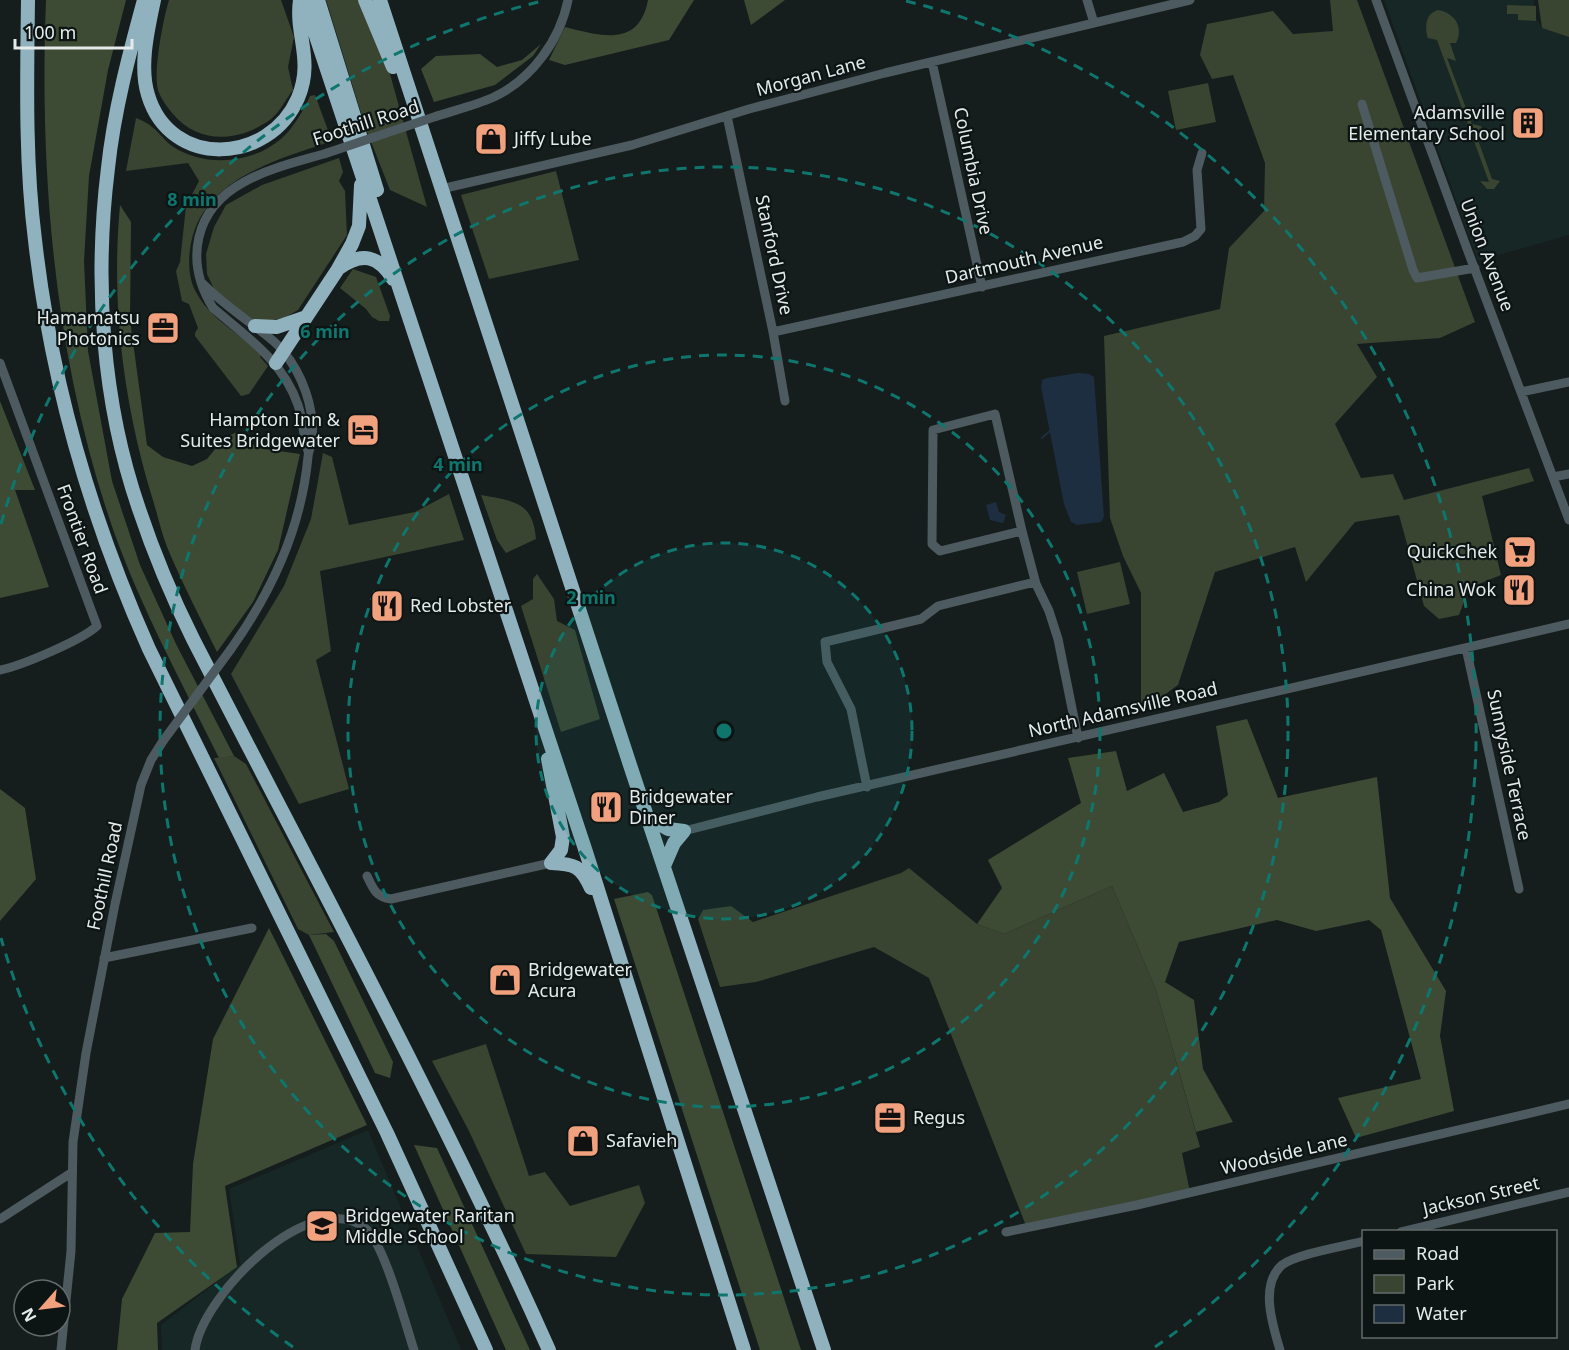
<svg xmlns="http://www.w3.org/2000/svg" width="1569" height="1350" font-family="'Noto Sans',sans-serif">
	<rect width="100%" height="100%" fill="#161d1d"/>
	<path fill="#172726" d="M1384,0H1534L1535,17L1542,28L1569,37V235L1478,261Z
		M368,1130L461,1350H162L161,1325L240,1264L229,1189Z"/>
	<path fill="#394431" d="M169,0H281L294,37L288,67L293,90C285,100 281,111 271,119C240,142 199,145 173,114C167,107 161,99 158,90C153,72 163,20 169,0Z
		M326,0H358L390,74L427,207L390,190L366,129Z
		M1330,0H1357L1475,322L1440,338L1357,344L1377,377L1335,424L1361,478L1393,474L1404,500L1529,468L1534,481L1482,496L1501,575L1469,588L1459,615L1439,619L1424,606L1399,515L1355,522L1306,582L1295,547L1215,572L1178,685L1141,712V593L1123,556L1110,518L1104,336L1220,309L1229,248L1264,211L1265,163L1233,75L1212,79L1200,55L1207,24L1273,11L1293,34L1333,31Z
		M1538,0H1569V37L1542,28Z
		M1507,5L1536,6V21L1518,20V14H1507Z
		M1438,10C1455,13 1464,27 1456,43H1450L1456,61L1447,58L1472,124L1481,126L1486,140H1478L1492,179L1500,181L1494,189H1487L1480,181L1489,182L1437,40L1428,38L1427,36C1425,24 1426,14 1438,10Z
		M1208,83L1216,122L1176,130L1168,91Z
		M315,95L332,141C277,160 204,178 191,243C188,258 188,278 196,292C210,319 240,334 262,354L260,357L268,366L249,394L241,396L195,336V333L198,328L189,304L182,301L176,271L180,262L186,206L199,181L188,163L126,171L136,118C141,120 148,123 152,127C159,132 165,141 172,146C205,168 253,164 282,138C294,127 303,111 310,96Z
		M339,158L343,172L339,181L345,191L347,235L298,310L284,318L267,321L252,320L215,291L207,274L206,254L214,227L226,205L262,185Z
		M556,171L579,260L489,279L461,195Z
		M353,269L376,277L390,316L389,321H379L372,317L366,309L340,288Z
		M323,453L332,457L349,525L415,512L449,494L464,540L320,571L331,651L316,660L349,789L299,804L231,674L284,586L311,519Z
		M481,495C513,501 533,501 536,539L506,553L497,540Z
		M1120,562L1130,604L1087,614L1077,572Z
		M537,574L554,599L557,621L575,630L600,719L561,732L521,606L533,599V579Z
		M234,756L246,764L334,932L309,935L298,929L214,758Z
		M909,868L977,924L1004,934L1112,886L1156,990L1200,1147L1182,1153L1190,1192L1028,1231L929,978L874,947L756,982L720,987L698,919L703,910L731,906L753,922L901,873Z
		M486,1044L529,1176L545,1172L570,1206L639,1185L645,1203L616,1257L526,1254L469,1131L432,1061Z"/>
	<path fill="#3d4b34" d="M46,0H126L108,70L89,176L84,261L88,351L112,481L140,565L176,644L234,756L219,758C182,683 142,610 114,532C55,364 39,177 46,0Z
		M648,0H694L669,40L565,65L549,60L565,27C601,36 639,48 648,0Z
		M744,0H785L751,25Z
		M541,44L533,56L495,85L434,102L421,69L436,56L480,54L497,67L522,60Z
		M120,205L131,222L130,320L147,445L163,457L192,466L207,459L224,438L237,432L258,448L300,454L278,550L253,602L217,652C201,619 184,587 170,554C162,536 158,516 152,497C123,401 111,304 120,205Z
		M0,401L35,490H15L49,587L0,598Z
		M1247,719L1278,798L1377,777L1390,898L1446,991L1440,1036L1454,1111L1356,1138L1338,1098L1421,1079L1381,930L1369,920L1316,931L1277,920L1179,942L1165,982L1194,1000L1203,1069L1233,1122L1196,1132L1156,990L1112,886L1004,934L977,924L1002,888L988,860L1081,803L1068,758L1116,751L1127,791L1164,773L1183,812L1219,802L1228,795L1216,726Z
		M0,789L25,808L36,879L0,921Z
		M648,892L652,895L801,1350H760L614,899Z
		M269,928L367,1125L225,1186L237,1267L157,1323L158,1350H117L122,1299L155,1233L190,1232L193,1164L213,1039Z
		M326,934L334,941L393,1062L390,1078L375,1073L309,935Z
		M414,1145L437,1148L530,1350H506Z"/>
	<path fill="#1d2e41" d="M1078,373L1089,374L1094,377L1104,517L1101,522L1077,525L1071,522L1064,504L1041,387L1042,380L1047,378Z
		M996,502L999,512L1006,515L1003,523L990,520L986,505Z"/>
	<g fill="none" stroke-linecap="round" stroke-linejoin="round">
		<path stroke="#1d2e41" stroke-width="2" d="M1042,438L1051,430"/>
		<path stroke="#4d5a5f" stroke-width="9" d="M1087,0L1094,23
			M1376,0L1466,246L1569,520
			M932,62L982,287
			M1362,104L1413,270L1417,278L1475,268
			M437,116C456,110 476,105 494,97C532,79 560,40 568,0
			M727,116L773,332L785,401
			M441,189L632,145L749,109L885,73L1190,0
			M203,284C217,298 233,310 249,322C260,331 274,339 283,351C303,375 315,409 312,440C312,446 308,451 308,457C301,529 272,591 231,649
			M773,332L1183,242L1195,236L1201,229L1197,170L1202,153
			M0,363L97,626C82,640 21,666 0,670
			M1521,392L1569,382
			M995,414L1022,531L940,551L932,544L933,430Z
			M308,451C303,436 303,420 298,405C283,361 247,337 213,308C184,261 194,209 244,182C269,168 300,161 327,153
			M1553,477L1569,474
			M1022,531L1036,584L1049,611L1058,639L1078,738
			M1466,648L1519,889
			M867,787L851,709L827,662L825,642L921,619L938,606L1035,582
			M684,831L817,797L1569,624
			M367,876C373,889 376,897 391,899L551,863
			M104,958L252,928
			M0,1219L71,1173
			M1006,1232L1137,1205L1569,1104
			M1401,1232L1569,1192
			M61,1350L71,1251L73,1142L86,1053L115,904L141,785L151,760L163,741
			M195,1350C202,1296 309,1186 365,1228C384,1242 405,1323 414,1350
			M1280,1350C1273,1326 1259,1285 1282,1265C1296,1254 1345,1246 1364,1241"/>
		<path stroke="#90b2bf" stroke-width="14" d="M28,0C27,80 25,161 35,240C51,382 91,519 149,649L387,1133L486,1350
			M144,0C129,55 114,111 108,168C94,281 102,402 139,509C154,554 172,597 193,639C314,875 441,1108 549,1350
			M154,0C148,29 139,66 148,95C170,169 269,165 298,98C314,60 295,35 300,0
			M304,0L586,852L744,1350
			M318,0L377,190
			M365,0L393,67
			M380,0L629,762L824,1350
			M339,268C362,252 378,255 393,279
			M255,326L277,327L306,317
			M276,363L338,269L352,244L359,226L361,185
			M548,759L563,837L561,850L551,863
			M647,817L668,829L684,831
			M551,863C575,864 581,866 591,888
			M664,866L674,843L684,831"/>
		<path stroke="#4d5a5f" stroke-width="9" d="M327,153L437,116
			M163,741L231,649"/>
	</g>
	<circle cx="724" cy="731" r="188" fill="#0f766e" fill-opacity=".12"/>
	<g fill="none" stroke="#0f766e" stroke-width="3" stroke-dasharray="10 8">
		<circle cx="724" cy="731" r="188"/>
		<circle cx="724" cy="731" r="376"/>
		<circle cx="724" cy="731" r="564"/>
		<path d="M293 1347A752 752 0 0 1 1 938M1 524A752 752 0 0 1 542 1M906 1A752 752 0 0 1 1155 1347"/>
	</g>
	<defs>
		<g id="building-square" transform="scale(1.725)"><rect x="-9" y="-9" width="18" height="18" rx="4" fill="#f1a17d" stroke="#0d1414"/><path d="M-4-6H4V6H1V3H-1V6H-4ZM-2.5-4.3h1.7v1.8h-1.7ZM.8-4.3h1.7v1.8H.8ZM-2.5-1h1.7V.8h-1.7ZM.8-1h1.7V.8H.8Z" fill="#111"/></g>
		<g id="shop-square" transform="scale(1.725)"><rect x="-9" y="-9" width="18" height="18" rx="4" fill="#f1a17d" stroke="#0d1414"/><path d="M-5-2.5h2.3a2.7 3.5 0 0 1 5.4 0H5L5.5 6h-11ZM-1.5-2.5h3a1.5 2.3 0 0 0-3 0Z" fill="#111"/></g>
		<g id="office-square" transform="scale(1.725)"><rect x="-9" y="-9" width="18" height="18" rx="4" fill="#f1a17d" stroke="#0d1414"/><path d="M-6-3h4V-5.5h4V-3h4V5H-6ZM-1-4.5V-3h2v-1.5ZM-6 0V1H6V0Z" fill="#111"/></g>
		<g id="hotel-square" transform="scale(1.725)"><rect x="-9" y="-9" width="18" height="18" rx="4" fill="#f1a17d" stroke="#0d1414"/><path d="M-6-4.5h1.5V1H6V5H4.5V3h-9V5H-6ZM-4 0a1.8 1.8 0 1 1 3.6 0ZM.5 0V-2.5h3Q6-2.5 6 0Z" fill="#111"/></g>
		<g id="supermarket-square" transform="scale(1.725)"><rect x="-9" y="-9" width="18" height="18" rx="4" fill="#f1a17d" stroke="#0d1414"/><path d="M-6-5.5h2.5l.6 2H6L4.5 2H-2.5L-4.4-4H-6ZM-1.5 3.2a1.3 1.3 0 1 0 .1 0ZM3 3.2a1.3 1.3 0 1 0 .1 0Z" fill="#111"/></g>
		<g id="restaurant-square" transform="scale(1.725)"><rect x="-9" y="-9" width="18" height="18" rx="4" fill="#f1a17d" stroke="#0d1414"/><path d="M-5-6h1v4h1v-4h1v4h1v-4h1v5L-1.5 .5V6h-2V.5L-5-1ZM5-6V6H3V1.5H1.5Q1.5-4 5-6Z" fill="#111"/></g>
		<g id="school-square" transform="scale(1.725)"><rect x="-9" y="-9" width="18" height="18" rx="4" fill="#f1a17d" stroke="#0d1414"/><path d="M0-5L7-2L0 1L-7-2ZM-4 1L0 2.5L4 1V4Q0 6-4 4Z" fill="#111"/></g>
	</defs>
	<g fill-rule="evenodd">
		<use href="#building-square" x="1528" y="123"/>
		<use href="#shop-square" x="491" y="139"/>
		<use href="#office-square" x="163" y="328"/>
		<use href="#hotel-square" x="363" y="430"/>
		<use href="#supermarket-square" x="1520" y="552"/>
		<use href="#restaurant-square" x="1519" y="590"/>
		<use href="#restaurant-square" x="387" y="606"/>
		<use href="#restaurant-square" x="606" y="807"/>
		<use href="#shop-square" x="505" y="980"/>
		<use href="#office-square" x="890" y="1118"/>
		<use href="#shop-square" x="583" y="1141"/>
		<use href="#school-square" x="322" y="1226"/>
	</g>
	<g text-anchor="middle" stroke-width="4.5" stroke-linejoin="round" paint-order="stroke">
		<g font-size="18" fill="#e5eaea" stroke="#0d1414">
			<text transform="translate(811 76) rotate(-15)" y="6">Morgan Lane</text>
			<text transform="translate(366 123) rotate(-18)" y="6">Foothill Road</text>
			<text transform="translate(973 171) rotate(78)" y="6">Columbia Drive</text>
			<text transform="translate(774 255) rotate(78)" y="6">Stanford Drive</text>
			<text transform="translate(1487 255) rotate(69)" y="6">Union Avenue</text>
			<text transform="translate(1024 260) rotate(-13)" y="6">Dartmouth Avenue</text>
			<text transform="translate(82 539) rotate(70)" y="6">Frontier Road</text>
			<text transform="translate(1123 710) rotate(-13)" y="6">North Adamsville Road</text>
			<text transform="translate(1509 765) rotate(78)" y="6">Sunnyside Terrace</text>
			<text transform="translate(105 876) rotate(-78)" y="6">Foothill Road</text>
			<text transform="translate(1284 1154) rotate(-13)" y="6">Woodside Lane</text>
			<text transform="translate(1481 1196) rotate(-13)" y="6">Jackson Street</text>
		</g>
		<g font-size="18" fill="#e5eaea" stroke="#0d1414" text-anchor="start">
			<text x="1505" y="119" text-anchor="end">Adamsville<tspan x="1505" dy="21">Elementary School</tspan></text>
			<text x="514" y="145">Jiffy Lube</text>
			<text x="140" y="324" text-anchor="end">Hamamatsu<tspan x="140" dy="21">Photonics</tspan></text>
			<text x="340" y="426" text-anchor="end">Hampton Inn &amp;<tspan x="340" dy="21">Suites Bridgewater</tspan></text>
			<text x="1497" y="558" text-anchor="end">QuickChek</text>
			<text x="1496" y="596" text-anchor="end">China Wok</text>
			<text x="410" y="612">Red Lobster</text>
			<text x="629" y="803">Bridgewater<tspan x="629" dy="21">Diner</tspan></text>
			<text x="528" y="976">Bridgewater<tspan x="528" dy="21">Acura</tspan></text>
			<text x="913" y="1124">Regus</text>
			<text x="606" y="1147">Safavieh</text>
			<text x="345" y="1222">Bridgewater Raritan<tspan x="345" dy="21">Middle School</tspan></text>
		</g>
	</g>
	<circle cx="724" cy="731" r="9" fill="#0f766e" stroke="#0d1414" stroke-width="3"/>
	<g font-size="18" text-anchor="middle" font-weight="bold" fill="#0f766e" stroke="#0d1414" stroke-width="4.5" stroke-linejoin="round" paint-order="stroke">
		<text x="192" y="206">8 min</text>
		<text x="325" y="338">6 min</text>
		<text x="458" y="471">4 min</text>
		<text x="591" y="604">2 min</text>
	</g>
	<rect x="1362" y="1230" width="195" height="108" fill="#0d1414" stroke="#636a6a" stroke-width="1.5"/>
	<rect x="1374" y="1250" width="30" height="9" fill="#4d5a5f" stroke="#636a6a" stroke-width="1.5"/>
	<text x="1416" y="1260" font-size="18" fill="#e5eaea">Road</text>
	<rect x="1374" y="1275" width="30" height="18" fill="#394431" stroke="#636a6a" stroke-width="1.5"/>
	<text x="1416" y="1290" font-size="18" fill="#e5eaea">Park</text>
	<rect x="1374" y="1305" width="30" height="18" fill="#1d2e41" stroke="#636a6a" stroke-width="1.5"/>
	<text x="1416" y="1320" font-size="18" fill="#e5eaea">Water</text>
	<g transform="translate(42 1308) rotate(242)"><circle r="28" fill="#0d1414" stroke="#636a6a" stroke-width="1.5"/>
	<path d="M0-4.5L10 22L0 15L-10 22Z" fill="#f1a17d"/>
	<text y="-9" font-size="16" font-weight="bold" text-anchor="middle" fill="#e5eaea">N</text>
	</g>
	<path d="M15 39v9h117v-9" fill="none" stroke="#e5eaea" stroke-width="3"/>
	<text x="24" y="39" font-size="18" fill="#e5eaea" stroke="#0d1414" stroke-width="4.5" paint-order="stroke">100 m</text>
</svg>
